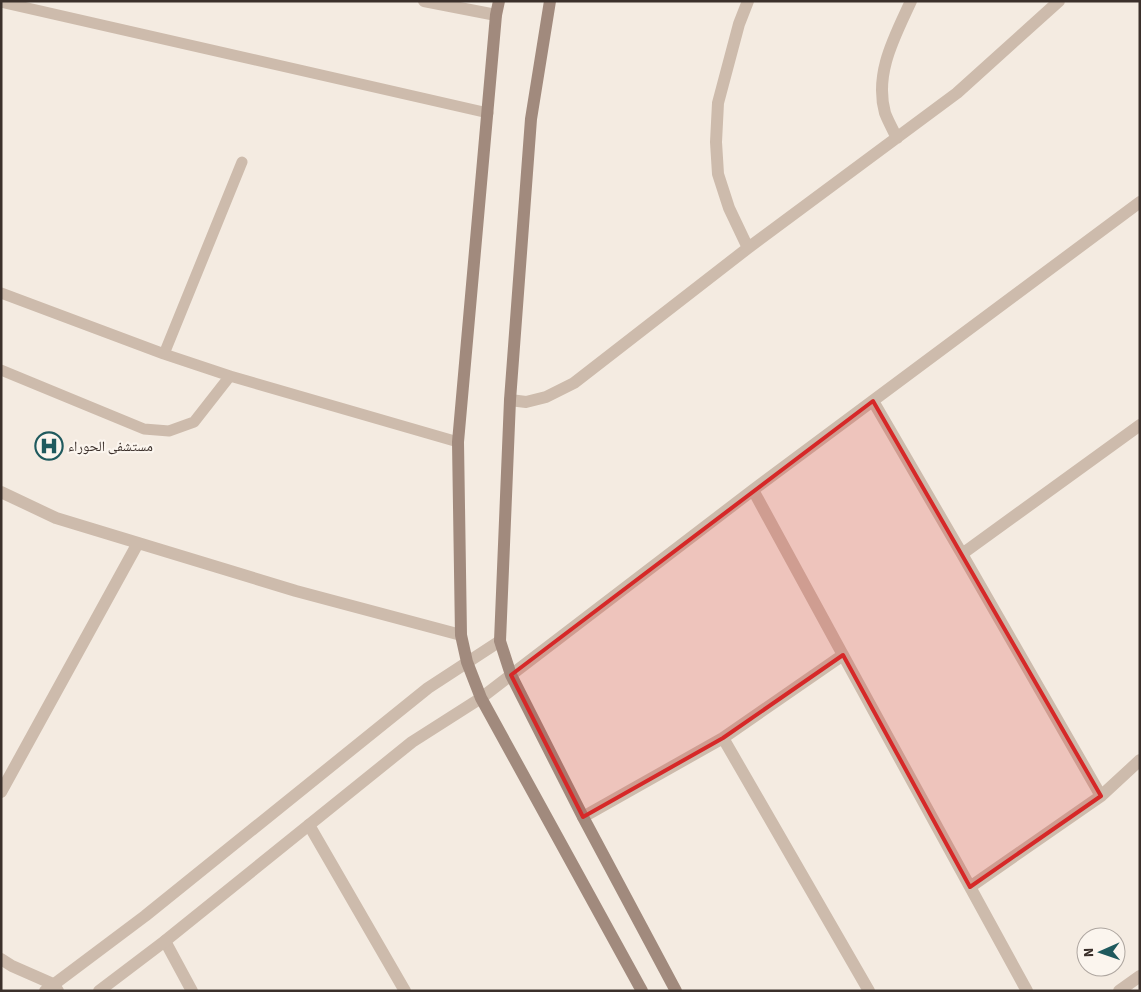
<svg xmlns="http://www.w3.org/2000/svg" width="1141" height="992" font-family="'Source Sans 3','Noto Naskh Arabic',sans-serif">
	<rect width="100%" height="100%" fill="#f4ebe1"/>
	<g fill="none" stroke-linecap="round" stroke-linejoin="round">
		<path stroke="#cdbbac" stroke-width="11" d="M1,2L488,113
			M1,293L164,354L230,376L458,442
			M164,354L242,162
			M1,370L144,429L169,431L194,422L230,376"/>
		<path stroke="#cdbbac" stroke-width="12" d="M424,1L496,15
			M748,1L739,24L718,103L716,142L718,174L729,208L748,248
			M897,138C893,130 888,121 885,113C874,73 895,36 911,1
			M510,400L526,402L546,397L574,383L748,248L957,93L1059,1
			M873,401L962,554L1101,796
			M753,490L843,655L1027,991
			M1,492L56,518L296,591L461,635
			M962,554L1140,425
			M511,675L753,490L1140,202
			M723,738L869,991
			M1,792L138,543
			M583,817L723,738L843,655
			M309,825L405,991
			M970,887L1101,796L1140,760
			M165,941L192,991
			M1,959L12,966L53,984L58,991
			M1119,991L1140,976"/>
		<path stroke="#cdbbac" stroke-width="12" d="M45,991L145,916L428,688L500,641
			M99,991L165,941L412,742L481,698L511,675"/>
		<path stroke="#a18a7d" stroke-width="12" d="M499,1L496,15L458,442L461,635L467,662L481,698L642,991
			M550,1L531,119L510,400L500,641L511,675L583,817L676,991"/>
	</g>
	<path fill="#d62828" fill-opacity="0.2" stroke="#d62828" stroke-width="4" stroke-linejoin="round" d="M873,401L1101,796L970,887L843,655L723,738L583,817L511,675Z"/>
	<defs>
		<g id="hospital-ring" transform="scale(1.4375)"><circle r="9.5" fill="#fbf5ee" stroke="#1f5a5e" stroke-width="1.5"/><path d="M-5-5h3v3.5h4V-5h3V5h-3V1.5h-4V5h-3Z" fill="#1f5a5e"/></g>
	</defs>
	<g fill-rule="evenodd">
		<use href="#hospital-ring" x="49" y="446"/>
	</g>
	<g text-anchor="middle" stroke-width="4.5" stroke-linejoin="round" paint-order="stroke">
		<g font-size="14" fill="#3b302b" stroke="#fbf5ee" text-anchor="start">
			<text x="68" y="451">مستشفى الحوراء</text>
		</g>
	</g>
	<rect width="1141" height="992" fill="none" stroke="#3b302b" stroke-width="5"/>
	<g transform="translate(1101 952) rotate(268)"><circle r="24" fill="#fbf5ee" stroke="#aea6a0"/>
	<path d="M0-4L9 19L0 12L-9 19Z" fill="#1f5a5e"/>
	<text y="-8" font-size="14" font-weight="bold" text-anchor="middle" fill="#3b302b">N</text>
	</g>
</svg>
